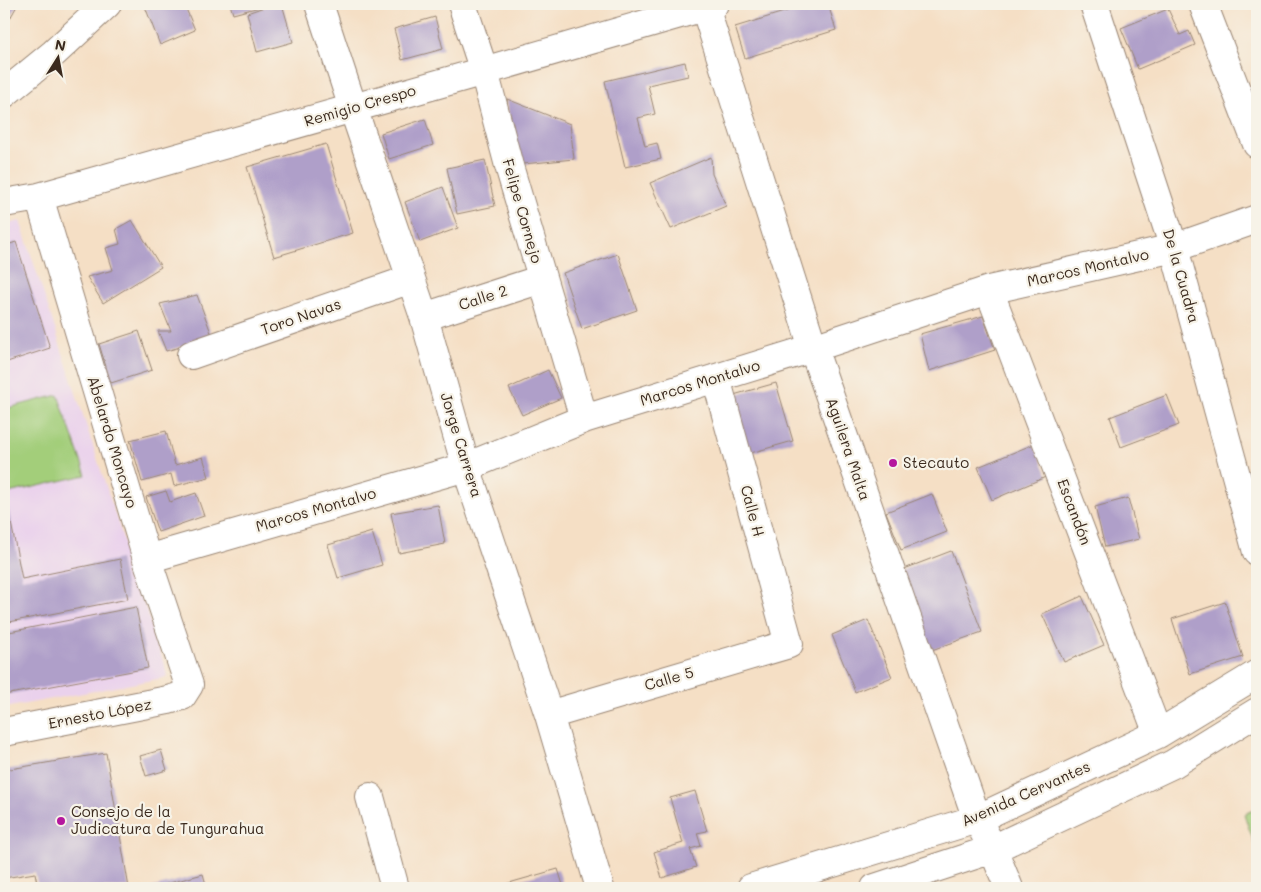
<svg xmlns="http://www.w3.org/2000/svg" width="1261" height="892" font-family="Mali,sans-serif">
	<rect width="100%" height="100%" fill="#f7f3e8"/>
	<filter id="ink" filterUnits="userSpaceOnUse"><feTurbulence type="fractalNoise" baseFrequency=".02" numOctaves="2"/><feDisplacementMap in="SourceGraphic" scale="10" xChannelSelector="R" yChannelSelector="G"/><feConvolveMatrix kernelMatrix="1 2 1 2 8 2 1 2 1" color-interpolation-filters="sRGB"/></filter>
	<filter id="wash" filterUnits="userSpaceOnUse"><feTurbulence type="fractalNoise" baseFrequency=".0096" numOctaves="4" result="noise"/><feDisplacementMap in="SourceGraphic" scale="20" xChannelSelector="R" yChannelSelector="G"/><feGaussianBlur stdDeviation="1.12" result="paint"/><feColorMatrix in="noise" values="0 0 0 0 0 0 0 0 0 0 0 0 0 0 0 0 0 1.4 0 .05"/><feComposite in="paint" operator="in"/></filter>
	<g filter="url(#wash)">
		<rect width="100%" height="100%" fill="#f5dfc5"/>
		<path fill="#ead1ec" d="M20,221L168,677L4,708V225Z"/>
		<path fill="#a3ce7a" stroke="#6f7c4c" d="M58,395L86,475L4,494V409Z
			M1257,809V852L1244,814Z"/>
		<g id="blocks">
			<path fill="#af9fc9" d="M4,4H18L4,29Z
				M144,4H184L195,30L160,45Z
				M230,4H271L233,14Z
				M273,4H282L293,42L257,52L247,13Z
				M810,4H828L836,30L745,58L735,27Z
				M1168,9L1180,35L1189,31L1195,45L1138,69L1121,28Z
				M435,17L443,49L402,60L394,29Z
				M685,62L688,76L648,85L655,114L638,118L645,146L657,143L661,159L625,167L605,81Z
				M507,99L570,124L574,159L513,165Z
				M425,119L433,145L389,159L381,133Z
				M326,144L353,233L274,257L247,167Z
				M711,157L712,174L726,206L671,229L650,183Z
				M485,160L495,206L457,214L447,168Z
				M443,187L458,228L420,242L405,202Z
				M132,220L161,267L103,303L87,277L113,270L106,248L120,244L116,229Z
				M16,242L50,348L4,363V246Z
				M618,254L637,310L582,329L563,273Z
				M197,295L213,338L166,351L158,331H171L160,304Z
				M983,316L995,350L929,371L920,334Z
				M139,331L152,370L111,383L99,344Z
				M548,370L561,398L522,415L509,388Z
				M776,383L793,441L747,454L730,396Z
				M1167,395L1179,425L1121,447L1110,417Z
				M166,431L175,465L203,457L209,477L174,486L171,474L142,482L130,440Z
				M1034,444L1048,476L992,500L978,467Z
				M166,491L170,502L196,493L204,516L158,532L146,497Z
				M932,494L947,532L901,550L886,512Z
				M1128,498L1139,539L1105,547L1095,507Z
				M438,505L445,544L399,553L391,513Z
				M8,507L22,579L120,559L128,599L4,623V508Z
				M372,532L382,565L338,578L328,545Z
				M951,551L982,632L929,651L899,571Z
				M1082,596L1104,645L1064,662L1042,614Z
				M1225,602L1243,657L1190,674L1172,619Z
				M136,607L148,668L4,695V633Z
				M868,620L892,677L855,692L832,635Z
				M161,750L167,770L146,776L140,756Z
				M106,753L129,888H38L35,873L4,878V770Z
				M695,791L707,831L697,833L701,846L690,849L696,867L662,878L654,852L683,843L670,798Z
				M558,869L564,888H502V885Z
				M203,874L207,888H151Z"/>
		</g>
	</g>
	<g filter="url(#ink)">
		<use href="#blocks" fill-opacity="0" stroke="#988472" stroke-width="1"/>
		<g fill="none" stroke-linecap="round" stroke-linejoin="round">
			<g stroke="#988472" stroke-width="30">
				<path id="minor" d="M319,4L353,108L424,317L466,467L549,715L600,888
					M462,4L484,71L509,166L584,419
					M704,4L813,348L977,819L993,849L1009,888
					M1094,4L1174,248L1257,552
					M1203,4L1257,144
					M4,94L54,53L107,4
					M4,203L39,197L484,71L714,4
					M989,290L1158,734
					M424,317L542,279
					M191,355L411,279
					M147,559L466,467L584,419L813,348L989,290L1174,248L1257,219
					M549,715L789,644L716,378
					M4,732L168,700L182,696L189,685L147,559L39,197
					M370,797L395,888
					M751,888L977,819L1158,734L1257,674
					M875,888L993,849L1173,764L1257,712"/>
			</g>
			<use href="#minor" stroke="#fff" stroke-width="28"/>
		</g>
	</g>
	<g fill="#b5179e" stroke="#f7f3e8" stroke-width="2">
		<circle cx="893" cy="463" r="5"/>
		<circle cx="61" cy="821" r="5"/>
	</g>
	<g text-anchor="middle" stroke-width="4.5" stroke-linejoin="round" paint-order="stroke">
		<g font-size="15" fill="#3b2a1e" stroke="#f7f3e8">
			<text transform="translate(360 106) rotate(-16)" y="5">Remigio Crespo</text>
			<text transform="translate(522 211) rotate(74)" y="5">Felipe Cornejo</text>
			<text transform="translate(1088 268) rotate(-13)" y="5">Marcos Montalvo</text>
			<text transform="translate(1181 276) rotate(74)" y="5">De la Cuadra</text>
			<text transform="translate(483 298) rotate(-18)" y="5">Calle 2</text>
			<text transform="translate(301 317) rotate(-19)" y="5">Toro Navas</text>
			<text transform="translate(700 383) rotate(-17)" y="5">Marcos Montalvo</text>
			<text transform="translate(112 442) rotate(73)" y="5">Abelardo Moncayo</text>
			<text transform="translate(461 445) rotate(73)" y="5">Jorge Carrera</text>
			<text transform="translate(848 449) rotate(71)" y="5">Aguilera Malta</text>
			<text transform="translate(316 510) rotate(-16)" y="5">Marcos Montalvo</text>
			<text transform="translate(752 511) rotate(75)" y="5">Calle H</text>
			<text transform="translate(1074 512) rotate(69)" y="5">Escandón</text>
			<text transform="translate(669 679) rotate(-16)" y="5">Calle 5</text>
			<text transform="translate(100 714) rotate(-11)" y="5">Ernesto López</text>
			<text transform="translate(1026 794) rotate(-24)" y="5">Avenida Cervantes</text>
		</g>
		<g font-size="15" fill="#3b2a1e" stroke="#f7f3e8" text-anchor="start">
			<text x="903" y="468">Stecauto</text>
			<text x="71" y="817">Consejo de la<tspan x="71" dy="17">Judicatura de Tungurahua</tspan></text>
		</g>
	</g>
	<rect width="1261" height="892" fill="none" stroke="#f7f3e8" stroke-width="20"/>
	<g transform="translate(58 58) rotate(11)" stroke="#f7f3e8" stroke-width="4" paint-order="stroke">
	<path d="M0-4L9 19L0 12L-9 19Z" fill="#3b2a1e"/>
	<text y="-8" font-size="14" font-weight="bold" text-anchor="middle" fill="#3b2a1e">N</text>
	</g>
</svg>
